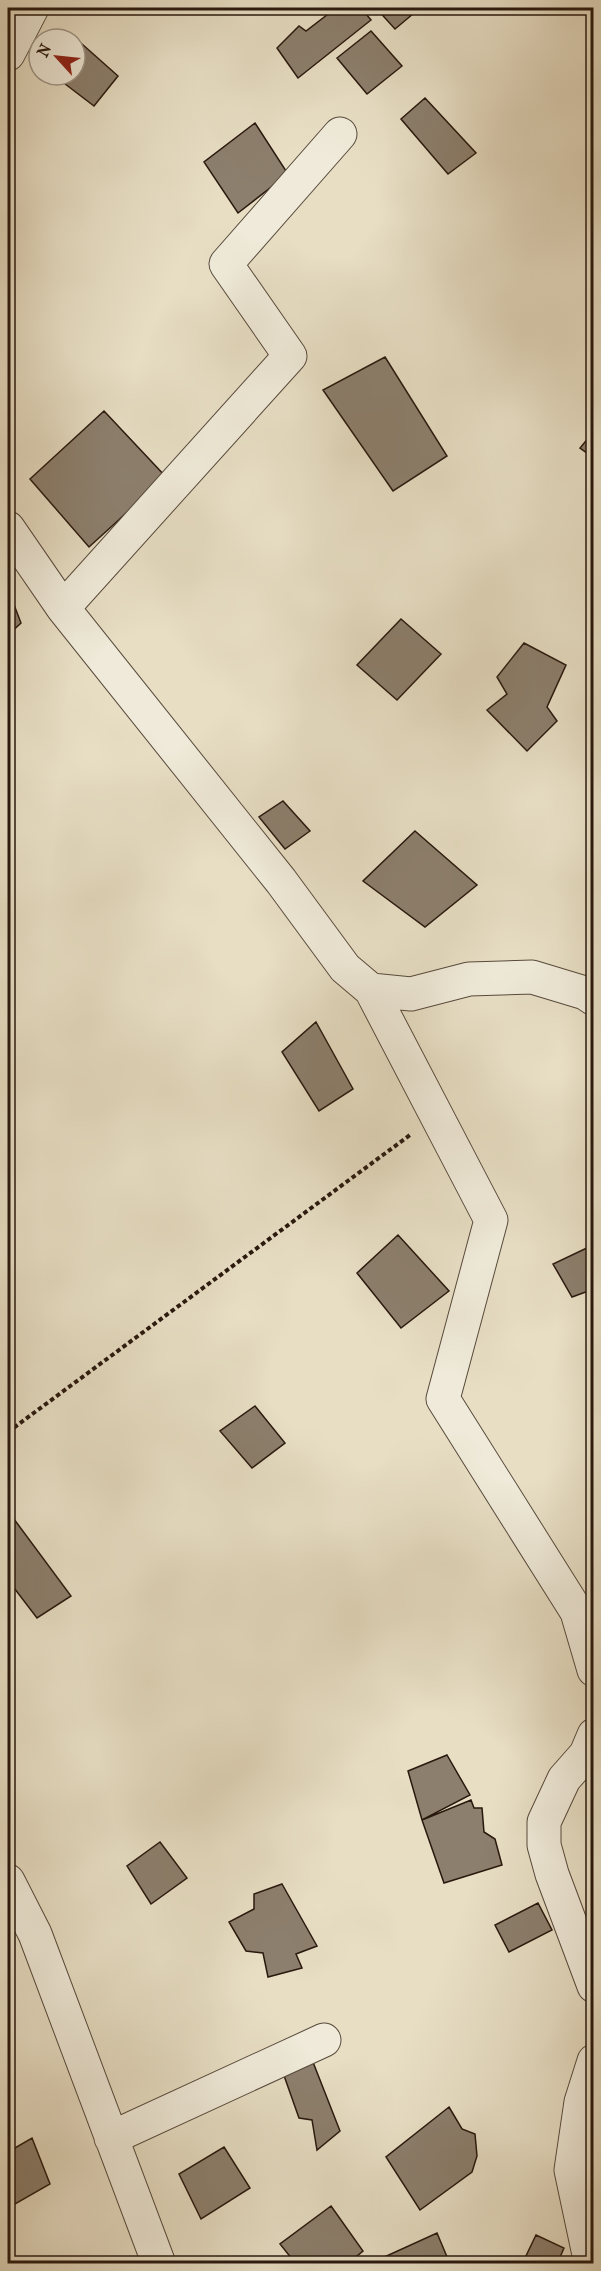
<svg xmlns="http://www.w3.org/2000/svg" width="601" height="2271" font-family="'IM FELL French Canon',serif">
	<rect width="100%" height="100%" fill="#e7dec4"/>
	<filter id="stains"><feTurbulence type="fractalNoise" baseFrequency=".00333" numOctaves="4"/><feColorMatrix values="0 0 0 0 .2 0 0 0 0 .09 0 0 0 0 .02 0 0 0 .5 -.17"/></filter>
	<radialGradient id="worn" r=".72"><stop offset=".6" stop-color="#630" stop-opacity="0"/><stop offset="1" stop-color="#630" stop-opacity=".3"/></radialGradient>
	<path fill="#8c7f6d" stroke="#29180e" stroke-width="1.5" d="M336,8H361L371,20L298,78L277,48L299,26L306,31Z
		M376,8H420L395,29Z
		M371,31L402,66L367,94L337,58Z
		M82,44L118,76L94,106L56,77L58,75H75V53Z
		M425,98L476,153L448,174L401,119Z
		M255,123L288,174L238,213L204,162Z
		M385,357L447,456L393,491L323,390Z
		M104,411L166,477L89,547L30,479Z
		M594,431V458L580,448Z
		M8,589L21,623L8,635Z
		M401,619L441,654L397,700L357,665Z
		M524,643L566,665L547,707L557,721L527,751L487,710L507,694L497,677Z
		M283,801L310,831L285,849L259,817Z
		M415,831L477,885L425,927L363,881Z
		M316,1022L353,1089L319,1111L282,1052Z
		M398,1235L449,1291L401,1328L357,1273Z
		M591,1246L594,1250V1289L572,1297L553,1264Z
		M255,1406L285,1443L252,1468L220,1431Z
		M8,1511L71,1596L37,1618L8,1580Z
		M447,1755L470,1795L422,1820L408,1771Z
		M471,1800L474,1808H482L484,1832L495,1839L502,1865L444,1883L422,1820Z
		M160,1842L187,1878L151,1904L127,1866Z
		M282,1884L317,1946L296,1954L302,1968L268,1977L263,1953L246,1951L229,1922L254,1909V1894Z
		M538,1903L552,1930L509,1952L495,1925Z
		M311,2057L340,2131L317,2150L312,2120L299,2118L282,2070Z
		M449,2107L462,2129L475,2134L477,2156L472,2172L420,2210L386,2157Z
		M32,2138L50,2184L8,2208V2152Z
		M224,2147L250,2188L201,2219L179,2174Z
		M331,2206L363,2251L347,2264H296L280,2244Z
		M437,2233L450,2264H369Z
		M536,2235L564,2248L557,2264H544L526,2256Z"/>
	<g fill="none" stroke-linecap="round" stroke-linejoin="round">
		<g stroke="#584a3c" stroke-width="35">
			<path id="minor" d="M8,54L32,8
				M8,528L63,608L281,881L345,968L371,990L411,994L469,979L532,977L585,993L594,999
				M63,608L290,356L226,264L340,134
				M371,990L491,1220L443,1399L577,1612L594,1670
				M594,1735L586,1754L564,1779L544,1822V1845L552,1874L594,1986
				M8,1881L35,1934L159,2264
				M111,2138L324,2040
				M591,2264L571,2170L581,2102L594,2061"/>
		</g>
		<path stroke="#29180e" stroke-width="4" stroke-dasharray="4.5 3" stroke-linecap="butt" d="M8,1432L410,1135"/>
		<use href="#minor" stroke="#efead9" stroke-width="33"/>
	</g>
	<rect width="601" height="2271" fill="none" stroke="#e7dec4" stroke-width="30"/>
	<rect x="9" y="9" width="583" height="2253" fill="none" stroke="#29180e" stroke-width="3"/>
	<rect x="15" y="15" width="571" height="2241" fill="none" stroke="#29180e" stroke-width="1.5"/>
	<g transform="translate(57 57) rotate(297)"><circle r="28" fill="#efead9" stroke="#a09688" stroke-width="1.5"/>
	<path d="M0-4.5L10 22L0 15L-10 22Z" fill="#8f2418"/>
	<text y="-9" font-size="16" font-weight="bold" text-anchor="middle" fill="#29180e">N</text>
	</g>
	<rect width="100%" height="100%" filter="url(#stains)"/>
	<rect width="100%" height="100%" fill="url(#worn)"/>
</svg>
